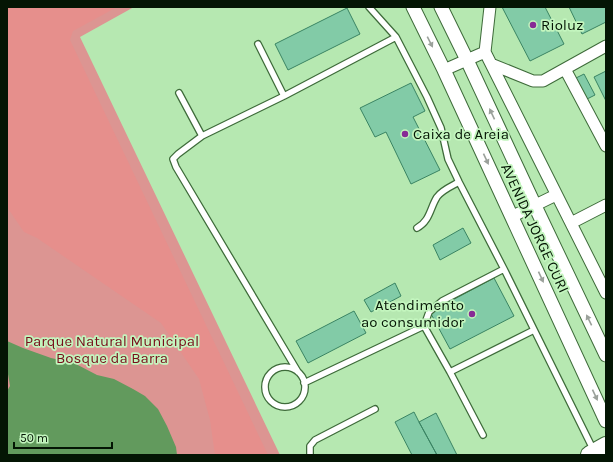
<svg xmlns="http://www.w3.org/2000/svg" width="613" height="462" font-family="Karla,sans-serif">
	<rect width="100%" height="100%" fill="#b6e8b1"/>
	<path fill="#dc9592" d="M7,7H134L80,37L280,455H7Z"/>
	<path fill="#e68f8c" d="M7,7H117L73,31L70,40L268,455H215L210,420L199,379L161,323L37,238L24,232L7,207Z"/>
	<path fill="#629a5d" d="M7,341L23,348L51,358L74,363L97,375L114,379L133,389L145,396L158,409L167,426L176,447L177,455H7V391L10,386L7,368Z"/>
	<path fill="#82cba7" stroke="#3a8463" d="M502,7H545L564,44L530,61Z
		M569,7H606V22L582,34Z
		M347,8L360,34L288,70L275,44Z
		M606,71V101L594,77Z
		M584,74L595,95L583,101L572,80Z
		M411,83L425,111L413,117L440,170L411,184L386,132L375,137L360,108Z
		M463,228L471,243L440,260L433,245Z
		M494,278L514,316L450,349L430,312Z
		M395,283L401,296L371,312L364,300Z
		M354,311L366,333L308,363L296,341Z
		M414,412L419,422L437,455H412L395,422Z
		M436,413L457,455H437L419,422Z"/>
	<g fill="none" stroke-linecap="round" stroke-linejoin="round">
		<g stroke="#3e6b3a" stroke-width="8">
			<path id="service" d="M369,7L396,37L427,97L441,128L448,159L459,182L504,269L594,451
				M258,44L284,96
				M179,93L202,136
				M417,228C430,221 430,208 437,197C442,190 452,186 459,182
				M424,326L450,372L483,435
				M265 387a20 20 0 1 1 40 0a20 20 0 1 1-40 0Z
				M298,372L176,167L173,159L178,154L202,136L284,96L396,37
				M450,372L534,330
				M304,383L424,326L429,312L442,301L504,269
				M310,455V446L315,440L375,409"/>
		</g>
		<g stroke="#3e6b3a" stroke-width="13">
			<path id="minor" d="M490,7L485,52L606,293
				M491,64L533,81H543L606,46
				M565,69L606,146
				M444,70L485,52
				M513,216L556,195
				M571,223L606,205"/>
		</g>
		<g stroke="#3e6b3a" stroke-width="15">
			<path id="tertiary" d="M413,7L444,70L606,421
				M441,7L467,60L535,206L606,355"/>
		</g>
		<g stroke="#3e6b3a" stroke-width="20">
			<path id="trunk" d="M590,455L606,446"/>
		</g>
		<use href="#service" stroke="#fff" stroke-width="5.5"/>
		<use href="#minor" stroke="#fff" stroke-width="11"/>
		<use href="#tertiary" stroke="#fff" stroke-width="13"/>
		<use href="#trunk" stroke="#fff" stroke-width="18"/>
	</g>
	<defs><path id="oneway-solid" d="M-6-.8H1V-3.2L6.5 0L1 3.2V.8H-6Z"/></defs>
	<g fill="#9ba19b">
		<use href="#oneway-solid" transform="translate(430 42) rotate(63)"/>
		<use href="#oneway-solid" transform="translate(492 114) rotate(-115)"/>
		<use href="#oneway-solid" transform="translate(486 159) rotate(65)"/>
		<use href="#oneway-solid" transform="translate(541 277) rotate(65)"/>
		<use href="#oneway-solid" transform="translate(589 320) rotate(-116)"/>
		<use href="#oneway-solid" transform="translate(595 395) rotate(65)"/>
	</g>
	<g fill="#872a95" stroke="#c3f5be" stroke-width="1.5">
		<circle cx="533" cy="25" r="4"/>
		<circle cx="405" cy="134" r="4"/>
		<circle cx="472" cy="314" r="4"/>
	</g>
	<g text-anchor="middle" stroke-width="3.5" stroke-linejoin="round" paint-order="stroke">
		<g font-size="15" fill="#041504" stroke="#c3f5be" text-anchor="start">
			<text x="541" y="30">Rioluz</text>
			<text x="413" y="139">Caixa de Areia</text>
			<text x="464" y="310" text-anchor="end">Atendimento<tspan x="464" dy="17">ao consumidor</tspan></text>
		</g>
		<g font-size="15" fill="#041504" stroke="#c3f5be">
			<text transform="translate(535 228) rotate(65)" y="5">AVENIDA JORGE CURI</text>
		</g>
		<g font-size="15" fill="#770e1b" stroke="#c3f5be">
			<text x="112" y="346">Parque Natural Municipal<tspan x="112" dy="17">Bosque da Barra</tspan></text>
		</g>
	</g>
	<rect width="613" height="462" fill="none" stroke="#041504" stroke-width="16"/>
	<path d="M14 442v6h98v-6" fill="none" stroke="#041504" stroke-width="2"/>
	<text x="20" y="442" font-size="12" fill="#041504" stroke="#c3f5be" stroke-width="3" paint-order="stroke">50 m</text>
</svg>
